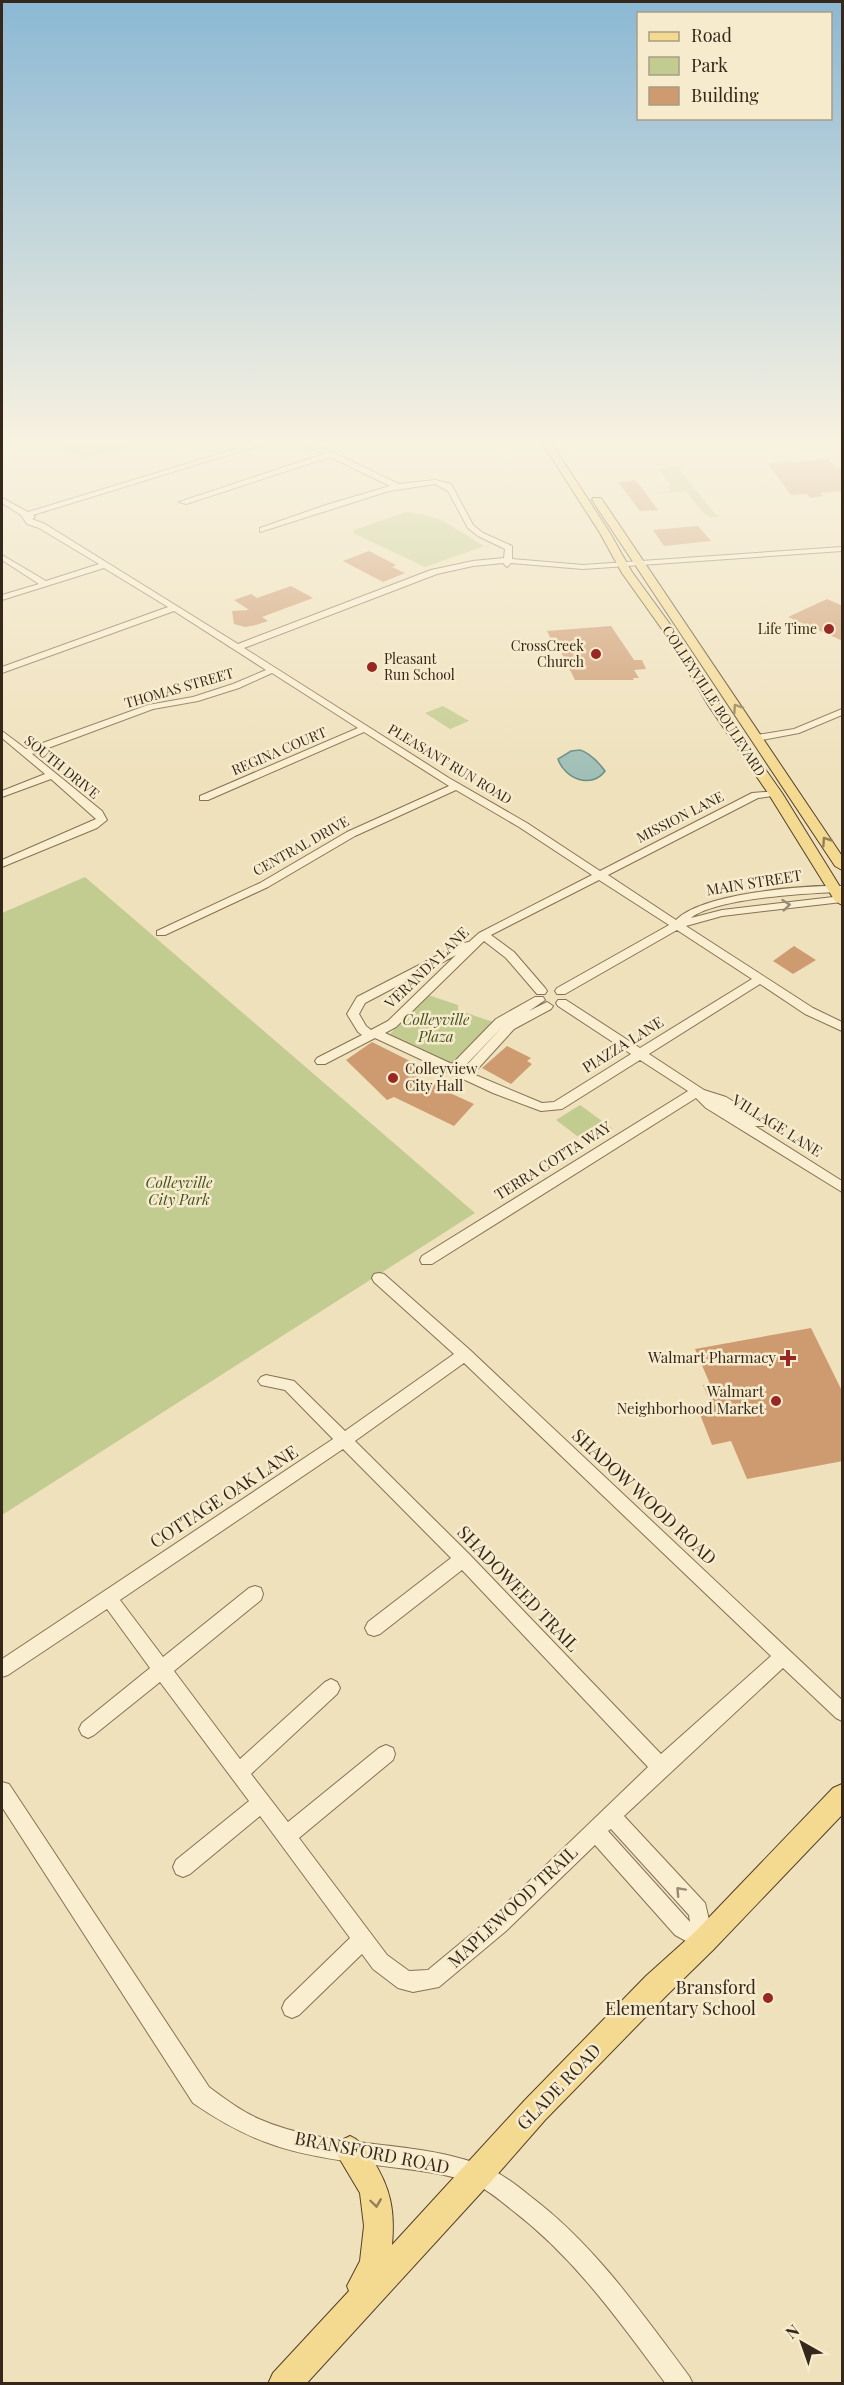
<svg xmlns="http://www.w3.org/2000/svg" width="844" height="2385" font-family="'Playfair Display',serif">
	<rect width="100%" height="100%" fill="#efe1bc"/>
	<path fill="#c3cc90" d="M78,441H146L84,459L60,446Z
		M677,466L683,467L679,469L716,515H721C706,524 695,502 686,491L620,496L623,494L629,496L671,491L669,487L663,488L671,485L660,471L655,470Z
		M406,512L429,516L443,521L484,546L425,567L353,533L354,530Z
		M443,706L469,721L450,729L425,713Z
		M85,877L475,1213L2,1515V913Z
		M428,995L458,1005V1010L493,1022L449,1068L385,1039Z
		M580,1105L613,1129L589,1145L556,1120Z"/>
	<path fill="#a0bfb7" stroke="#688d85" stroke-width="1.5" d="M580,750C590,753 599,763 605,771C591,790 564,778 558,759L571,751Z"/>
	<path fill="#ce9b71" d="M828,459L837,468H843V491L820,493L823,496L810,498L807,494L791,495L768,464Z
		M635,480L639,484L658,510L640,511L618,482Z
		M698,526L711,541L664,546L653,530Z
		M369,551L396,565L392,567L405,573L383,582L343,561Z
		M291,586L313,598L262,617L268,621L256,625L245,627L234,624L232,611L249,610L234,600L251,594L257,598Z
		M827,599L843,606V641L788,617Z
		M611,626L634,660H642L646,669L634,670L639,678H633L634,680H575L560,650H556L547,631Z
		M794,946L816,960L793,974L773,961Z
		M372,1042L418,1065L409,1073L433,1084H439L451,1090L450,1093L474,1104L454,1126L394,1097L387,1100L346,1060Z
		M507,1046L531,1058L527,1061L532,1064L511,1084L482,1068Z
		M811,1328L843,1393V1461L747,1479L731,1441L712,1445L699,1412L714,1410L703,1385L710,1384L695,1349Z"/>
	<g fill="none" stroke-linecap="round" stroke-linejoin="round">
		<g stroke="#867155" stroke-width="2">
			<path id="minor" d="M262,441H273L33,515L35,517L32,519L45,524L238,644L431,570L473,561L504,558L505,549L478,536L468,528L448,491L435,484L389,491L260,532V528L326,505L390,486L330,457L186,504L179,502L324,454L300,441H309L399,484L435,480L451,484L473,525L483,533L512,546V559L583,565L842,547V551L583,569L511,563L507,567L503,563L473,566L437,574L244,648L449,778L527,823L600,871L752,793L779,791V795L758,798L608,875L676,920C702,893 805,885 842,886V892C809,893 716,898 691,918L722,910L842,896V902L722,916L686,926L813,1008L842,1022V1031L805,1014L760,984L649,1054L704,1090L726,1097L764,1120L765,1123L764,1126H755L842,1181V1192L706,1108L696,1098L432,1264H422L420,1260L422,1256L688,1091L640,1060L562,1109L541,1111L493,1093L375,1038L325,1064H317L315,1061L317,1058L362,1035L358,1032L347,1014L357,997L462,943L469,942L479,933L592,875L519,827L456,790L355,836L268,887L165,935H157V931L260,883L347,832L449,786L364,732L208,800H200V796L358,728L272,673L239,688L198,701L153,709L32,754L102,811L107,820L97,828L2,867V860L96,819L51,779L2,797V791L45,774L2,738V731L26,749L148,705L193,697L233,684L266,670L174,611L2,673V667L168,607L104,568L2,600V595L39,584L2,560V555L46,581L99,564L39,528L27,524L21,515L2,503V498L28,512ZM599,880L669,925L557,988L555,991L557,994H565L677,930L752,979L640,1048L566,1000H558L556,1003L558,1006L631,1054L554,1102L542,1103L473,1074L514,1029L551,1009L553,1006L547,1002L529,1011L545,1000L543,997H535L496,1019L452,1064L385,1033L396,1027L484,941L506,958L537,994H545L547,991L545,988L514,952L491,935ZM456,955L388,1021L371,1030L366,1026L359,1014L365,1003ZM504,1025L463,1069H462Z
				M832,441H840L842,447Z
				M842,709V715L799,733L757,741L752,738L757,735L794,729Z
				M379,1273L384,1274L470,1350L842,1700V1721L836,1718L783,1668L624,1816L705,1903L714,1941L711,1948L704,1951L675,1935L595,1845L506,1931L439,1987L413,1992L398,1988L373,1969L362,1954L299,2015L292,2018L285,2015L282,2008L285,2001L350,1938L260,1816L190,1874L183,1877L176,1874L173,1867L176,1860L249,1801L160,1682L94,1735L88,1738L82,1735L79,1729L82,1723L150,1668L107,1609L8,1675L2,1677V1659L333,1439L285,1390L261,1385L258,1381L261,1377L266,1375L294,1381L345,1431L454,1354L374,1282L372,1278L374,1274ZM464,1363L771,1656L661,1754L469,1554L355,1441ZM343,1449L451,1558L368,1622L365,1628L368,1634L374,1636L380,1634L462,1570L648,1767L492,1917L428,1970L409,1971L387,1955L299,1838L393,1760L395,1754L393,1748L386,1745L379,1748L288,1822L251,1774L337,1694L340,1688L337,1682L331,1679L325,1682L240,1759L174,1671L261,1600L263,1594L261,1588L255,1586L249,1588L163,1657L120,1600ZM611,1829L689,1915L690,1922L608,1831Z
				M2,1782L9,1784L209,2087C225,2099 241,2111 259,2119C327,2149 406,2139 476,2163C497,2170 514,2183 530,2196C595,2245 641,2312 689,2376L693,2384H666C619,2321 575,2258 512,2210C501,2201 488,2190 475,2184C441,2171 403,2169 367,2164C295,2155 254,2145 193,2103L2,1807Z"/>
		</g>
		<g stroke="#533f2a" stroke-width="2">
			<path id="major" d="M541,441H550L610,533L632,572L680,638L720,705L782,793L842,890V905L835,901L768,793L708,705L669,639L622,573L600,533Z
				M593,498H601L842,856V870L835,866L592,500Z
				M842,1784V1815L713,1950L666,1996L545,2120L488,2185L306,2384H268L273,2373L349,2291L347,2286L360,2261L364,2226L360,2193L335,2151L340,2141L350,2136C362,2141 365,2149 372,2159C391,2188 395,2211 392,2245L525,2100L646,1976L695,1932L833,1788Z"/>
		</g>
		<use href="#minor" fill="#f9eecf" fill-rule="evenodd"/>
		<use href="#major" fill="#f4d991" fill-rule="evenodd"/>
	</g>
	<defs><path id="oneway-chevron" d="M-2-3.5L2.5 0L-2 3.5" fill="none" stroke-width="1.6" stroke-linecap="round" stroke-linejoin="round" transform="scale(1.5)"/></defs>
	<g stroke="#948056">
		<use href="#oneway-chevron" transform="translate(737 708) rotate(-124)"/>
		<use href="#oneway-chevron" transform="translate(826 841) rotate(-124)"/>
		<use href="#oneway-chevron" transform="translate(376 2203) rotate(82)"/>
	</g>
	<g stroke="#978b75">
		<use href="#oneway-chevron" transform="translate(786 905) rotate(-6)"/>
		<use href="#oneway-chevron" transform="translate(680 1891) rotate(-133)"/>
	</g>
	<linearGradient id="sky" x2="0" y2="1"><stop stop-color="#8bb8d4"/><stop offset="0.57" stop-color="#f8f2e1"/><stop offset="1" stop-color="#f8f2e1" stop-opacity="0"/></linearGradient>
	<rect width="844" height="775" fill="url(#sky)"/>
	<g fill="#972824" stroke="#f6ebcc" stroke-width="2">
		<circle cx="829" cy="629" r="6"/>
		<circle cx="596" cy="654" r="6"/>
		<circle cx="372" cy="667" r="6"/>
		<circle cx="393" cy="1078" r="6"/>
		<path d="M785 1349h6v6h6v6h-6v6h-6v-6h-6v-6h6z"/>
		<circle cx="776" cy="1401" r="6"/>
		<circle cx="768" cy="1998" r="6"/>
	</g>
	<g text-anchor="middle" stroke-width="5" stroke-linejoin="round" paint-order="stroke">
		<g font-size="14" fill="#35281b" stroke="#f6ebcc" text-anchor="end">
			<text x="817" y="634">Life Time</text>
			<text x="584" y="651">CrossCreek<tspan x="584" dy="16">Church</tspan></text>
			<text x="384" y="664" text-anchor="start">Pleasant<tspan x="384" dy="16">Run School</tspan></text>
		</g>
		<g font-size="14" fill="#35281b" stroke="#f6ebcc">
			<text transform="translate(179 688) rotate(-16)" y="5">THOMAS STREET</text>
			<text transform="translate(714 701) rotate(57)" y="5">COLLEYVILLE BOULEVARD</text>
			<text transform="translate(279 751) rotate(-23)" y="5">REGINA COURT</text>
			<text transform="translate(450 764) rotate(31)" y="5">PLEASANT RUN ROAD</text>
			<text transform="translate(62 767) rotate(39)" y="5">SOUTH DRIVE</text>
			<text transform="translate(680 817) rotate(-27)" y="5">MISSION LANE</text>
			<text transform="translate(301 846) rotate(-29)" y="5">CENTRAL DRIVE</text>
		</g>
		<g font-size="15" fill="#35281b" stroke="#f6ebcc">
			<text transform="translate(754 883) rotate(-9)" y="5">MAIN STREET</text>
			<text transform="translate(427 968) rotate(-44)" y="5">VERANDA LANE</text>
			<text transform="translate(623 1045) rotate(-32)" y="5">PIAZZA LANE</text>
			<text transform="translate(777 1126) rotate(32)" y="5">VILLAGE LANE</text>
			<text transform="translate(553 1161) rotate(-32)" y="5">TERRA COTTA WAY</text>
		</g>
		<g font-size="15" font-style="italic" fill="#445221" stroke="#f6ebcc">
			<text x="436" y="1025">Colleyville<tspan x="436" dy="17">Plaza</tspan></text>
			<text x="179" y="1188">Colleyville<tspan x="179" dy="17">City Park</tspan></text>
		</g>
		<g font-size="15" fill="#35281b" stroke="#f6ebcc" text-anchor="end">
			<text x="405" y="1074" text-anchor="start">Colleyview<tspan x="405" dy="17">City Hall</tspan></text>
			<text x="776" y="1363">Walmart Pharmacy</text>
			<text x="764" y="1397">Walmart<tspan x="764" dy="17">Neighborhood Market</tspan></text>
		</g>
		<g font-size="18" fill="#35281b" stroke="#f6ebcc">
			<text transform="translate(224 1497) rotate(-33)" y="6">COTTAGE OAK LANE</text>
			<text transform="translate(644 1497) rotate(43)" y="6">SHADOW WOOD ROAD</text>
			<text transform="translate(518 1589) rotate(46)" y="6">SHADOWEED TRAIL</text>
			<text transform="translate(513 1907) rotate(-43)" y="6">MAPLEWOOD TRAIL</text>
			<text transform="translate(559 2087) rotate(-46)" y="6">GLADE ROAD</text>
			<text transform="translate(372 2153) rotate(11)" y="6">BRANSFORD ROAD</text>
		</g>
		<g font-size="18" fill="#35281b" stroke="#f6ebcc" text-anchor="end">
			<text x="756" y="1994">Bransford<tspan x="756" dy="21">Elementary School</tspan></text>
		</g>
	</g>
	<rect width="844" height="2385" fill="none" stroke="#35281b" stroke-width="6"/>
	<rect x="637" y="12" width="195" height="108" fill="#f6ebcc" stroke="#a99d85" stroke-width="1.5"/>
	<rect x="649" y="32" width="30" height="9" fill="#f4d991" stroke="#a99d85" stroke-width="1.5"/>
	<text x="691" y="42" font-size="18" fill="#35281b">Road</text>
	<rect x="649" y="57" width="30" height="18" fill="#c3cc90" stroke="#a99d85" stroke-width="1.5"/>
	<text x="691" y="72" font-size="18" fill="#35281b">Park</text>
	<rect x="649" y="87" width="30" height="18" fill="#ce9b71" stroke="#a99d85" stroke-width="1.5"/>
	<text x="691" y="102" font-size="18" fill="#35281b">Building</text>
	<g transform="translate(802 2343) rotate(320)" stroke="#f6ebcc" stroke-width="4.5" paint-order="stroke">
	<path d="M0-4.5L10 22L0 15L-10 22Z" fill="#35281b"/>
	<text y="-9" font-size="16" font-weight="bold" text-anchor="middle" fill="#35281b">N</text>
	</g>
</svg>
